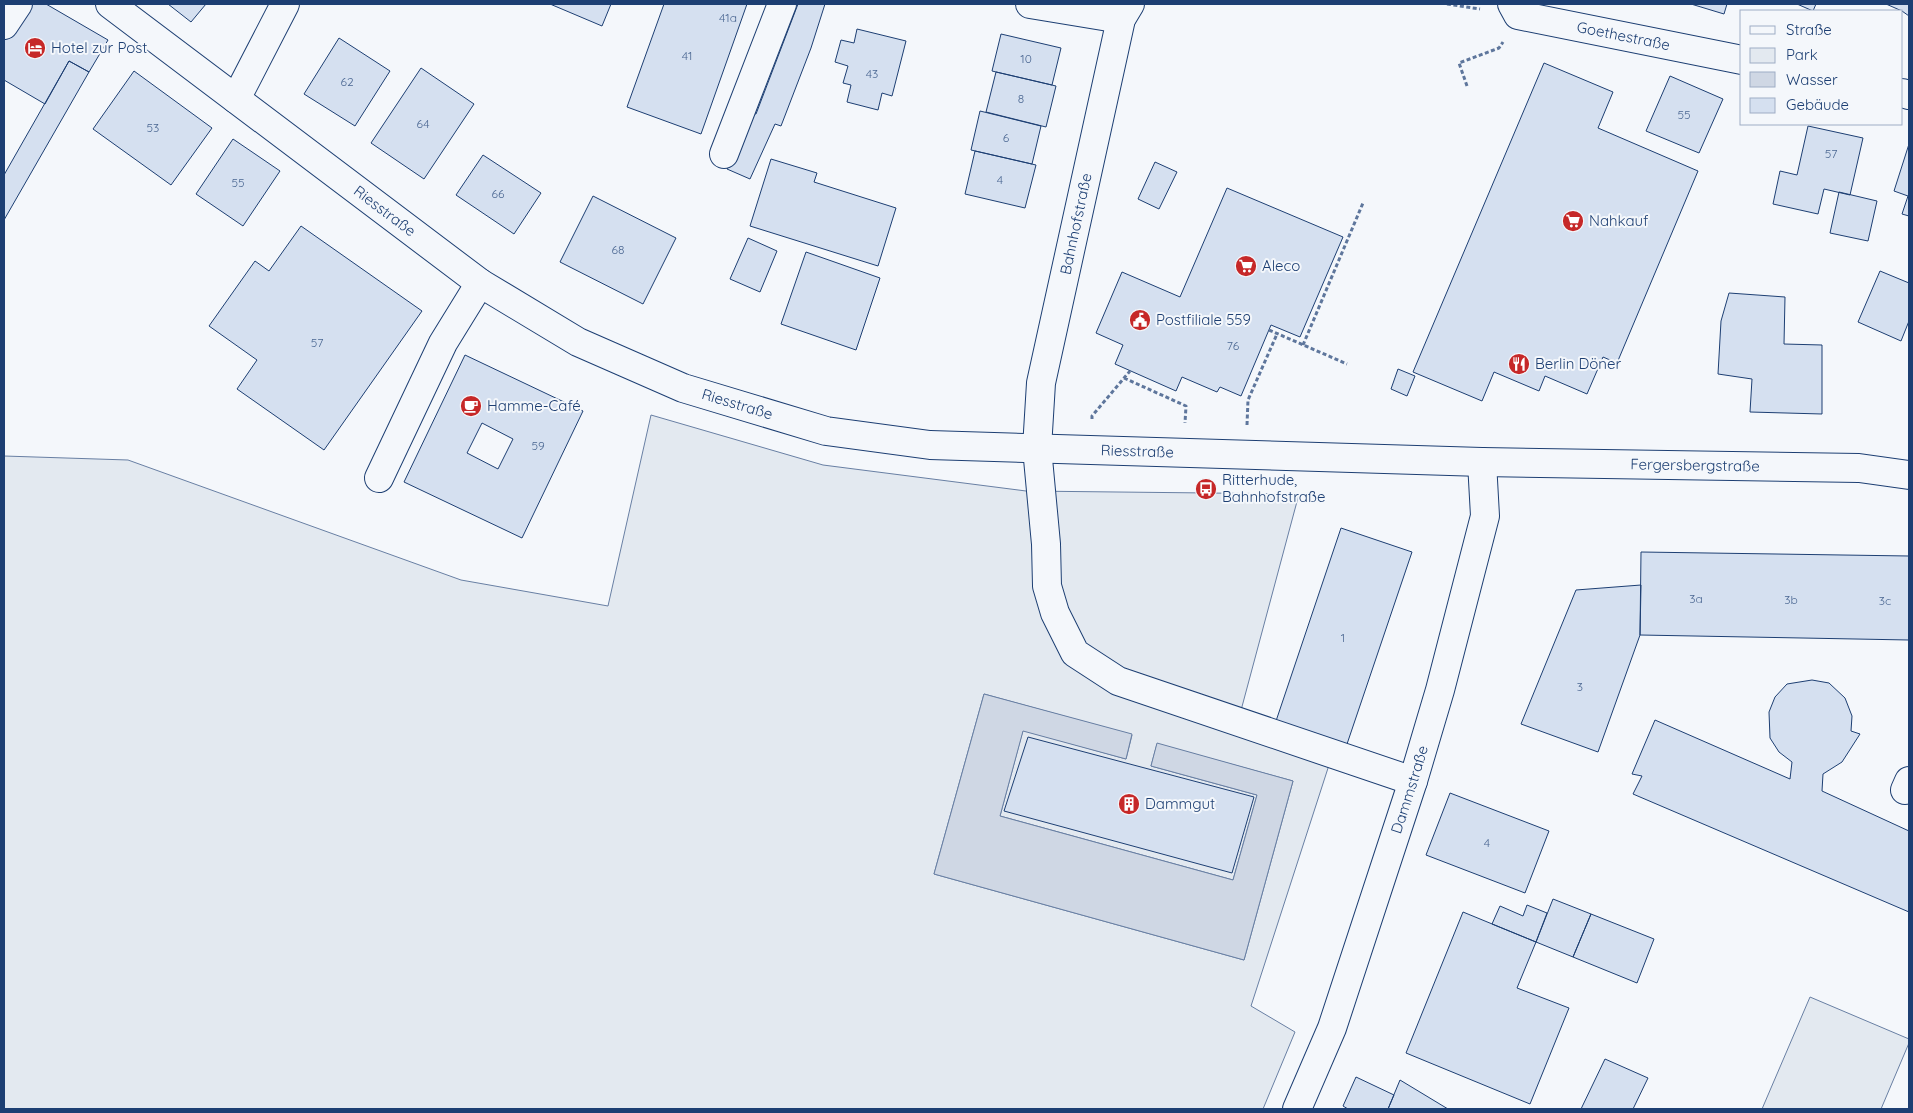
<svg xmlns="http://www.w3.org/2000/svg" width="1913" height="1113" font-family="Quicksand,sans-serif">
	<rect width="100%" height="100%" fill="#f4f7fb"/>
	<path fill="#e3e9f0" stroke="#687fa3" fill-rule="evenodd" d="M651,415L823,465L1026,491L1299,494L1236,729L1329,765L1251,1006L1295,1032L1263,1109H4V456L128,460L461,580L608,606ZM984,694L1132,735L1126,759L1023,730L1000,816L1233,880L1257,795L1151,766L1157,744L1293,781L1244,960L934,874Z
		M1810,997L1909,1039V1043L1881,1109H1762Z"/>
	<path fill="#cfd7e4" stroke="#687fa3" d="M984,694L1132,734L1126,759L1023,731L1000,816L1233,880L1257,795L1151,766L1157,743L1293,781L1244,960L934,874Z"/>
	<path fill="#d5e0f0" stroke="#1d3f73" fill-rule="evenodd" d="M22,4H46L108,40L89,72L69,61L45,104L4,80V35Z
		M168,4H206L191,22Z
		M550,4H611L602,26Z
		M664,4H747L701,134L627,107Z
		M798,4H825L811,48L781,126L775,124L750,179L727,169L751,113L756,114Z
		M1691,4H1727L1724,14Z
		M1797,4H1816L1813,11Z
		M1886,4H1909V16L1902,11Z
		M857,29L906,41L892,96L882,93L878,110L847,102L851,85L843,83L848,66L835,62L841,40L854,43Z
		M1001,34L1061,48L1052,85L992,71Z
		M339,38L390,71L355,126L304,94Z
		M69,61L89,72L4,220V175Z
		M1544,63L1613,92L1598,128L1698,171L1617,363L1603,357L1587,394L1545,376L1539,391L1494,372L1482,401L1413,372Z
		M421,68L474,104L424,179L371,143Z
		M134,71L212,128L171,185L93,129Z
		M996,72L1056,86L1046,127L986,112Z
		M1670,76L1723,99L1699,153L1646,131Z
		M980,111L1041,126L1032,164L971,150Z
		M1808,126L1863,138L1850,195L1824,189L1818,214L1773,204L1780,171L1797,175Z
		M233,139L280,171L243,226L196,194Z
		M1909,144V216L1902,214L1908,196L1894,191Z
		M975,151L1036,165L1025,208L965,194Z
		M483,155L541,193L514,234L456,195Z
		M771,159L817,173L814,182L896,208L878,266L750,226Z
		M1155,162L1177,172L1159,209L1138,199Z
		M1227,188L1343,237L1300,337L1271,325L1241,396L1220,387L1217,392L1182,377L1176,391L1115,364L1123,345L1096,333L1122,272L1180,297Z
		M1839,192L1877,201L1868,241L1830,233Z
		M593,196L676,238L643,304L560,262Z
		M301,226L422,311L324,450L237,389L257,360L209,326L255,261L269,271Z
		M748,238L777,251L760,292L730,279Z
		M806,252L880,278L856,350L781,324Z
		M1880,271L1909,283V321L1901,341L1858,322Z
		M1729,293L1785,297L1784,344L1822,345V414L1750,412L1752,379L1718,374L1721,321Z
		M465,355L583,411L522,538L404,482ZM482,423L513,439L498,469L467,453Z
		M1398,369L1415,376L1407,396L1391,389Z
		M1341,528L1412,552L1346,747L1275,724Z
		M1641,552L1909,556V640L1640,635Z
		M1641,585L1640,635L1598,752L1521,724L1576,590Z
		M1812,680L1829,683L1845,698L1852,716L1851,731L1860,734L1842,762L1823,774L1822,791L1909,831V912L1633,794L1642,776L1632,774L1655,720L1790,779L1792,762L1779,752L1770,738L1769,712L1775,697L1787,684Z
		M1028,737L1254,797L1232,873L1004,811Z
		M1450,793L1549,831L1525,893L1426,855Z
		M1553,899L1591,914L1573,957L1536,942Z
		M1527,905L1547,913L1536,942L1492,924L1500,906L1523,916Z
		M1463,912L1536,942L1517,988L1569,1008L1530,1104L1406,1053Z
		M1591,914L1654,939L1637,983L1573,957Z
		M1605,1059L1648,1078L1633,1109H1581Z
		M1356,1077L1394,1095L1388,1109H1348L1343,1106Z
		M1400,1080L1448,1109H1388Z"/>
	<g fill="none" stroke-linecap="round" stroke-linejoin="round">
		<g stroke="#1d3f73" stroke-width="30">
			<g id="minor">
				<path d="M1030,4L1121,19"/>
				<path d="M1130,4L1121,19L1041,383L1037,448L1046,544L1047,586L1055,613L1075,653L1118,681L1413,781"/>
				<path id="s1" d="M1512,4L1518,15L1742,60"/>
				<path d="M4,25L18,4"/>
				<path d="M1902,93L1909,95"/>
				<path d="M236,99L285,4"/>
				<path d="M724,154L782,4"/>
				<path d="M379,478L443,343L480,283"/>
				<path d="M1905,790L1909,781"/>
				<path id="s2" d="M1297,1109L1332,1028L1413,781L1440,690L1485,516L1482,462"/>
			</g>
		</g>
		<g stroke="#1d3f73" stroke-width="30">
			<g id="major">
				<path id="s3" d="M110,4L480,283L578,342L683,388L826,431L930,445L1482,462L1859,468L1909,475"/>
			</g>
		</g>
		<path stroke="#5e769c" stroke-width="3" stroke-dasharray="4 2.5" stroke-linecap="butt" d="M1447,4L1480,9
			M1467,86L1459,63L1499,48L1503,42
			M1269,330L1347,364
			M1303,345L1363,203
			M1124,378L1186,406L1185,423
			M1092,419V416L1130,371
			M1247,425L1248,400L1277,334"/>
		<use href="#minor" stroke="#f4f7fb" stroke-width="28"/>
		<use href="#major" stroke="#f4f7fb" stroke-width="28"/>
	</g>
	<defs>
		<g id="hotel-disc" transform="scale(1.125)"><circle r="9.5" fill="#c62828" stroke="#f4f7fb"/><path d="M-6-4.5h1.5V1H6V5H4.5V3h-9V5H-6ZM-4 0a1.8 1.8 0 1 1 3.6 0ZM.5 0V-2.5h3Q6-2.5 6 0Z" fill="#fff"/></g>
		<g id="supermarket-disc" transform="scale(1.125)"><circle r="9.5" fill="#c62828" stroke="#f4f7fb"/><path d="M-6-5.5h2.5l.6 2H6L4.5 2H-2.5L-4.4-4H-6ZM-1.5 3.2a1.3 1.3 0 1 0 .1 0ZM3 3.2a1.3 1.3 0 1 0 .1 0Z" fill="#fff"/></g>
		<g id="civic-disc" transform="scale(1.125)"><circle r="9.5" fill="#c62828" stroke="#f4f7fb"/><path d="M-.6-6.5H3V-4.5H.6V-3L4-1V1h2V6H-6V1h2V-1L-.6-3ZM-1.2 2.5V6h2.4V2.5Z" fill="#fff"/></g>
		<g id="restaurant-disc" transform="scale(1.125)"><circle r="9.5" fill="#c62828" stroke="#f4f7fb"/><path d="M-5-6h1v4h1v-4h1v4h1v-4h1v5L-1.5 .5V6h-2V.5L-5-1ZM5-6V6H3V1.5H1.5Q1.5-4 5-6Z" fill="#fff"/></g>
		<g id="cafe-disc" transform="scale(1.125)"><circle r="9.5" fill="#c62828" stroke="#f4f7fb"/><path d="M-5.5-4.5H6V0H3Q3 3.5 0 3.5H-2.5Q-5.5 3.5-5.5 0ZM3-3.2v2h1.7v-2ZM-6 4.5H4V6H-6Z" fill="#fff"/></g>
		<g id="bus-disc" transform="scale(1.125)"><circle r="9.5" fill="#c62828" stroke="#f4f7fb"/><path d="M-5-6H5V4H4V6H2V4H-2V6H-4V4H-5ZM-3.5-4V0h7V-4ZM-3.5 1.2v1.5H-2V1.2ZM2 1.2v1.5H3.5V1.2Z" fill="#fff"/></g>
		<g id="building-disc" transform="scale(1.125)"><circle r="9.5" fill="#c62828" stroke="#f4f7fb"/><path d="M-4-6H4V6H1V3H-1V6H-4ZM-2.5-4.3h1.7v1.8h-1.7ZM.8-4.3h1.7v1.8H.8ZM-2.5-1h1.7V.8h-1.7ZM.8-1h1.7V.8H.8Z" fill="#fff"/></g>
	</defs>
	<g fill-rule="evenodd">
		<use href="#hotel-disc" x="35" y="48"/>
		<use href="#supermarket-disc" x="1573" y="221"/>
		<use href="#supermarket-disc" x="1246" y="266"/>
		<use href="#civic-disc" x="1140" y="320"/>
		<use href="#restaurant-disc" x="1519" y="364"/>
		<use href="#cafe-disc" x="471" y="406"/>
		<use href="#bus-disc" x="1206" y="489"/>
		<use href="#building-disc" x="1129" y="804"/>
	</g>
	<g text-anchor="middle" stroke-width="4" stroke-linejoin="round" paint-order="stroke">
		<g font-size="12" fill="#4b6792">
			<text x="728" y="22">41a</text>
			<text x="687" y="60">41</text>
			<text x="1026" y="63">10</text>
			<text x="872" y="78">43</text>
			<text x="347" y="86">62</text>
			<text x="1021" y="103">8</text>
			<text x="1684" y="119">55</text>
			<text x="423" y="128">64</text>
			<text x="153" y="132">53</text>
			<text x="1006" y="142">6</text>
			<text x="1831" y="158">57</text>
			<text x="1000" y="184">4</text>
			<text x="238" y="187">55</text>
			<text x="498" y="198">66</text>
			<text x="618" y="254">68</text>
			<text x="317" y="347">57</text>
			<text x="1233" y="350">76</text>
			<text x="538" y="450">59</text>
			<text x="1696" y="603">3a</text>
			<text x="1791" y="604">3b</text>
			<text x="1885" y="605">3c</text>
			<text x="1343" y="642">1</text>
			<text x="1580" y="691">3</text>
			<text x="1487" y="847">4</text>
		</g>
		<g font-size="15" fill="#1d3f73" stroke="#f4f7fb">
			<text dy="5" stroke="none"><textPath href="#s1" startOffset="120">Goethestraße</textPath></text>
			<text dy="5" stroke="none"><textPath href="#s3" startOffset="344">Riesstraße</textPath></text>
			<text transform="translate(1076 224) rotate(-78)" y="5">Bahnhofstraße</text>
			<text dy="5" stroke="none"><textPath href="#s3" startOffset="749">Riesstraße</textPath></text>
			<text dy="5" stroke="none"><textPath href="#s3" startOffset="1154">Riesstraße</textPath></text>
			<text dy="5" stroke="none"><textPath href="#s3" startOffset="1712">Fergersbergstraße</textPath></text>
			<text dy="5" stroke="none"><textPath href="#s2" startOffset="339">Dammstraße</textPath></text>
		</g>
		<g font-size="15" fill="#1d3f73" stroke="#f4f7fb" text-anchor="start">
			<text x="51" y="53">Hotel zur Post</text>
			<text x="1589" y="226">Nahkauf</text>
			<text x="1262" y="271">Aleco</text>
			<text x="1156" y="325">Postfiliale 559</text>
			<text x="1535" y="369">Berlin Döner</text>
			<text x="487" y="411">Hamme-Café</text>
			<text x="1222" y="485">Ritterhude,<tspan x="1222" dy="17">Bahnhofstraße</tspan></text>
			<text x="1145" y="809">Dammgut</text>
		</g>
	</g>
	<rect width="1913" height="1113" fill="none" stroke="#1d3f73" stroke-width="10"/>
	<rect x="1740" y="10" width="162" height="115" fill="#f4f7fb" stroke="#9eadc5"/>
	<rect x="1750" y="26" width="25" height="8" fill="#f4f7fb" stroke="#9eadc5"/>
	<text x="1786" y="35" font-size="15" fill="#1d3f73">Straße</text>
	<rect x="1750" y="48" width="25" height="15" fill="#e3e9f0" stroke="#9eadc5"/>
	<text x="1786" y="60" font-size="15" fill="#1d3f73">Park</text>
	<rect x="1750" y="72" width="25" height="15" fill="#cfd7e4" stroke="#9eadc5"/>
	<text x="1786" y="85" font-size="15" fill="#1d3f73">Wasser</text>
	<rect x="1750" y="98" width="25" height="15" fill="#d5e0f0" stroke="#9eadc5"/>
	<text x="1786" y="110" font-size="15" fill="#1d3f73">Gebäude</text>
</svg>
